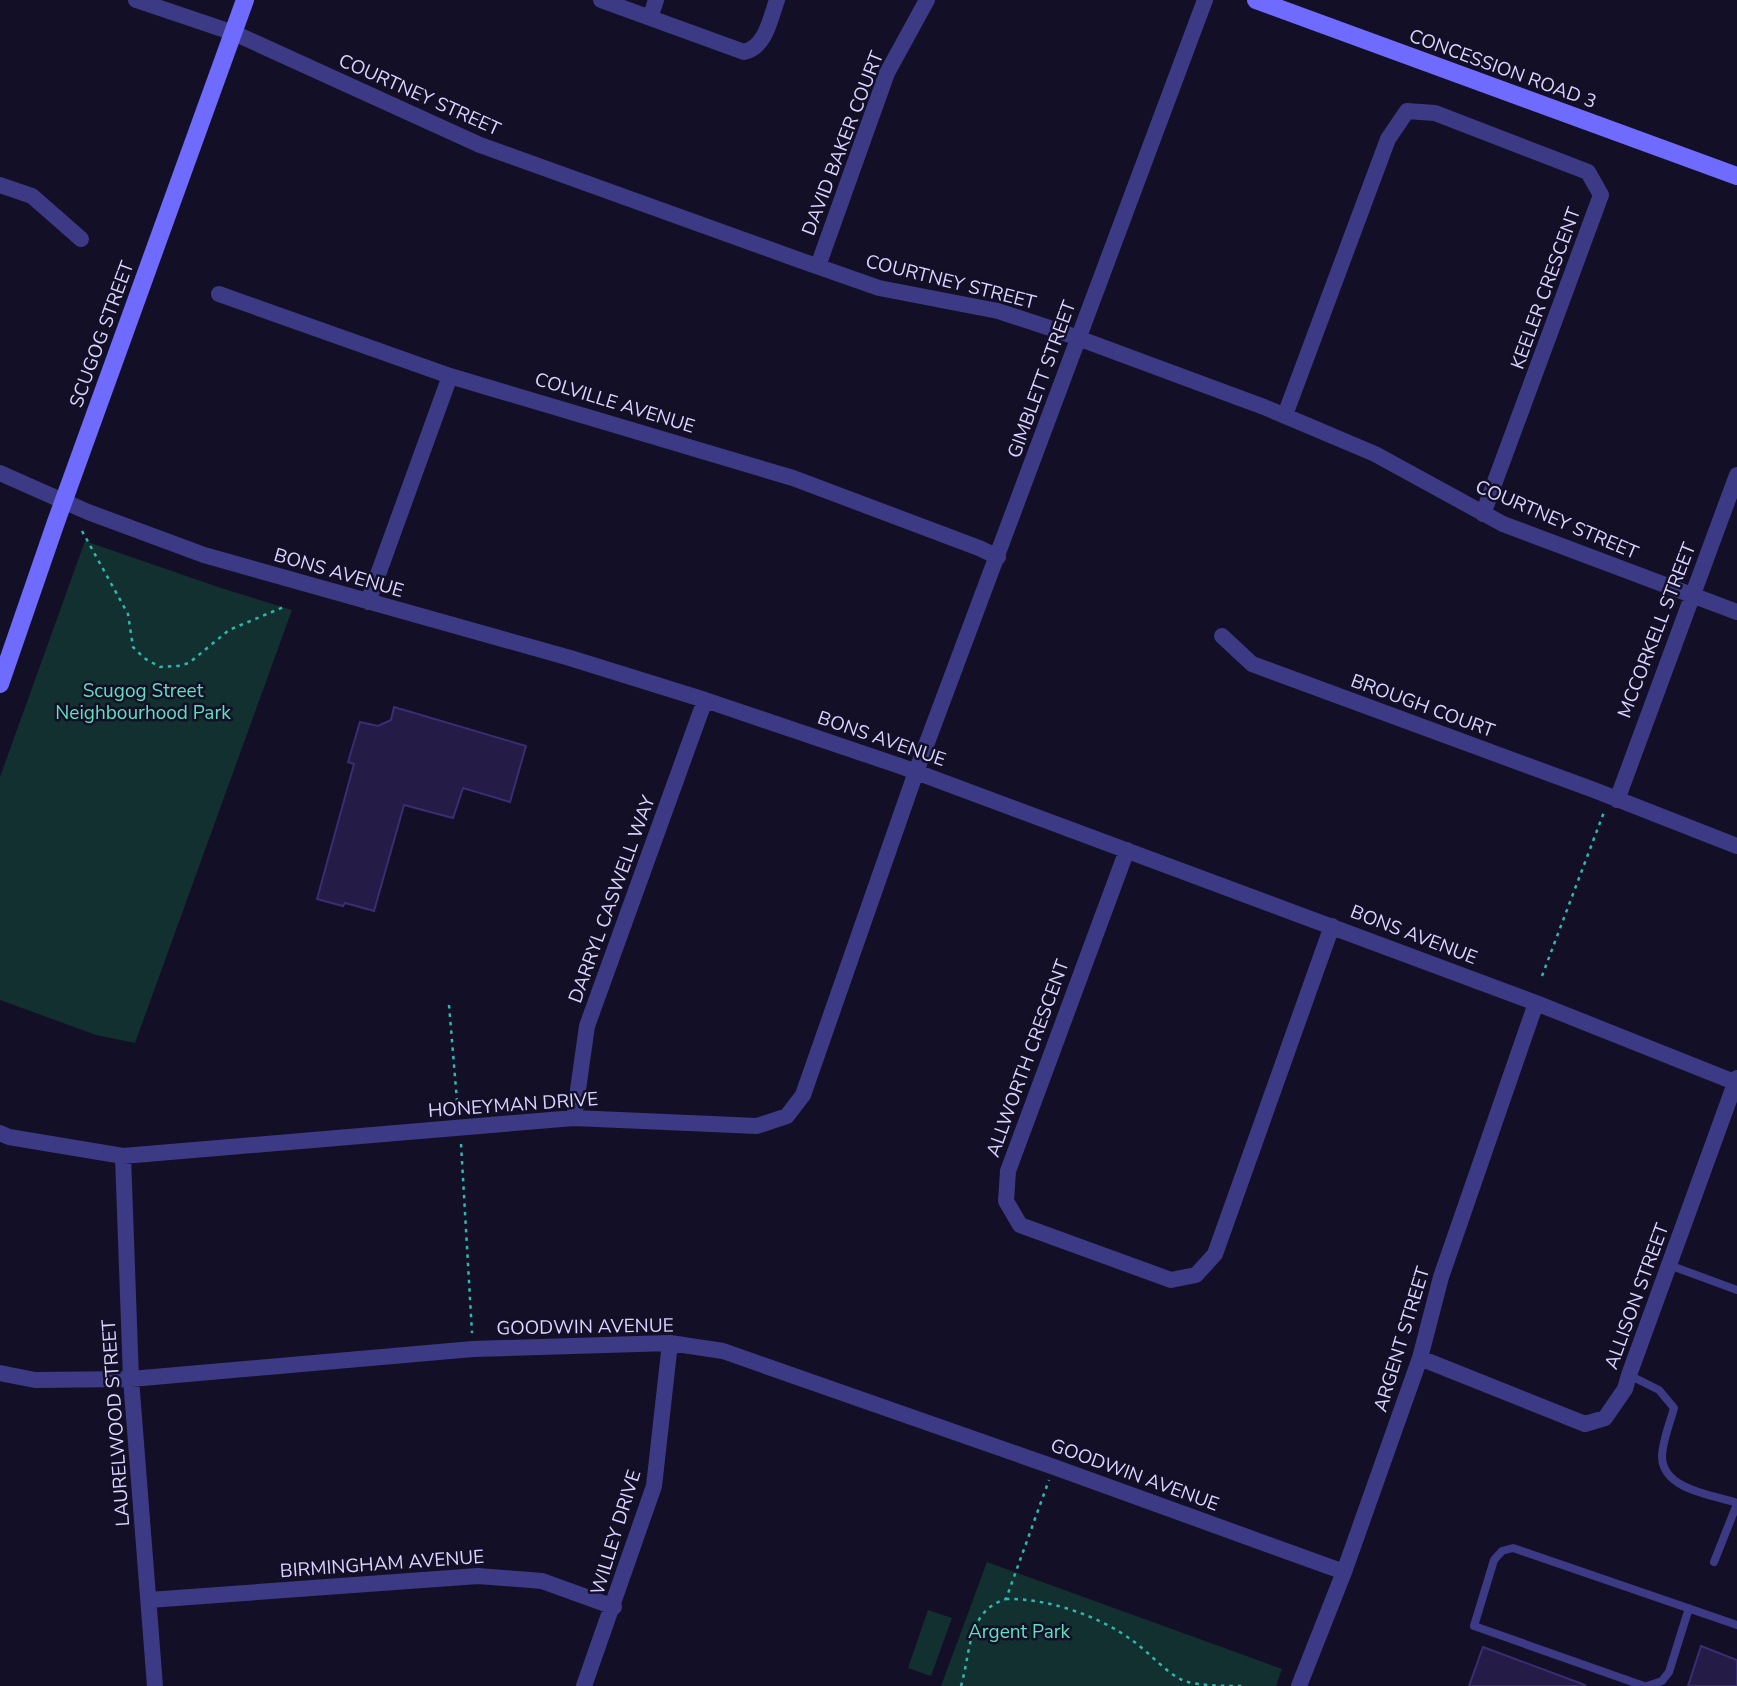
<svg xmlns="http://www.w3.org/2000/svg" width="1737" height="1686" font-family="'Nunito Sans',sans-serif">
	<rect width="100%" height="100%" fill="#130f26"/>
	<path fill="#12302f" d="M85,541L221,588L292,610L135,1043L96,1035L0,1000V777Z
		M987,1562L1282,1669L1276,1686H941Z
		M928,1610L952,1618L931,1676L908,1668Z"/>
	<path fill="#241b47" stroke="#3b2d73" stroke-width="2" d="M394,707L526,746L510,802L463,788L453,818L404,805L374,911L345,903L343,906L317,899L354,764L348,762L360,722L378,726L391,720Z
		M1701,1646L1737,1660V1686H1688Z
		M1483,1647L1585,1685L1584,1686H1469Z"/>
	<g fill="none" stroke-linecap="round" stroke-linejoin="round">
		<path stroke="#2fb8b0" stroke-width="2.5" stroke-dasharray="3.5 5" stroke-linecap="butt" d="M82,531L128,614L133,647L144,658L160,667L178,666L189,663L229,630L286,606
			M1542,976L1604,812
			M449,1005L458,1113
			M461,1144L472,1333
			M1006,1599C1047,1598 1100,1616 1133,1641C1150,1653 1165,1672 1184,1681C1201,1686 1225,1686 1243,1686
			M961,1686C971,1652 967,1611 1006,1599L1049,1480"/>
		<path stroke="#3d3a85" stroke-width="8" d="M1669,1265L1737,1290
			M1629,1375L1659,1390L1674,1408C1670,1423 1662,1442 1662,1457C1663,1490 1713,1495 1737,1503
			M1714,1562L1737,1504
			M1644,1686L1474,1626L1494,1560L1502,1551L1513,1548L1737,1625
			M1647,1686L1662,1681L1669,1672L1689,1608"/>
		<path stroke="#3d3a85" stroke-width="16" d="M136,0L234,33L480,145L802,261L879,288L998,311L1059,331L1264,407L1375,454L1503,524L1737,612
			M601,0L744,52C766,47 770,19 777,0
			M650,18L656,0
			M0,185L32,196L81,239
			M818,266L887,73L927,0
			M219,294L450,376L793,478L979,548L998,557
			M1285,415L1388,139L1407,111L1435,113L1588,172L1601,195L1483,514
			M0,473L88,512L204,555L570,658L705,700L900,766L1536,1003L1737,1083
			M368,602L450,376
			M1222,636L1252,664L1594,790L1737,846
			M1617,800L1737,475
			M1127,850L1008,1171L1006,1201L1020,1225L1171,1280L1196,1275L1215,1254L1332,926
			M574,1118L587,1026L705,700
			M0,1133L9,1137L123,1156L574,1118L757,1126L787,1116L803,1095L916,772L1205,0
			M123,1156L131,1379L155,1686
			M1420,1358L1585,1424L1605,1418L1625,1389L1629,1375L1737,1078
			M0,1373L35,1380L131,1379L473,1349L670,1343L723,1351L1054,1467L1344,1572
			M149,1600L478,1576L542,1581L614,1607
			M584,1686L654,1486L670,1343
			M1299,1686L1344,1572L1420,1358L1441,1277L1536,1003"/>
		<path stroke="#6f6bff" stroke-width="18" d="M1256,0L1737,176
			M0,684L56,522L245,0"/>
	</g>
	<g text-anchor="middle" stroke-width="5" stroke-linejoin="round" paint-order="stroke">
		<g font-size="19" fill="#d9d4ff" stroke="#130f26">
			<text transform="translate(1503 68) rotate(20)" y="7">CONCESSION ROAD 3</text>
			<text transform="translate(420 94) rotate(24)" y="7">COURTNEY STREET</text>
			<text transform="translate(842 143) rotate(-69)" y="7">DAVID BAKER COURT</text>
			<text transform="translate(951 281) rotate(14)" y="7">COURTNEY STREET</text>
			<text transform="translate(1545 288) rotate(-70)" y="7">KEELER CRESCENT</text>
			<text transform="translate(101 334) rotate(-70)" y="7">SCUGOG STREET</text>
			<text transform="translate(1041 379) rotate(-70)" y="7">GIMBLETT STREET</text>
			<text transform="translate(615 402) rotate(17)" y="7">COLVILLE AVENUE</text>
			<text transform="translate(1557 519) rotate(23)" y="7">COURTNEY STREET</text>
			<text transform="translate(339 572) rotate(16)" y="7">BONS AVENUE</text>
			<text transform="translate(1656 630) rotate(-69)" y="7">MCCORKELL STREET</text>
			<text transform="translate(1423 705) rotate(20)" y="7">BROUGH COURT</text>
			<text transform="translate(882 738) rotate(19)" y="7">BONS AVENUE</text>
			<text transform="translate(611 899) rotate(-70)" y="7">DARRYL CASWELL WAY</text>
			<text transform="translate(1414 934) rotate(21)" y="7">BONS AVENUE</text>
			<text transform="translate(1027 1058) rotate(-70)" y="7">ALLWORTH CRESCENT</text>
			<text transform="translate(513 1104) rotate(-4)" y="7">HONEYMAN DRIVE</text>
			<text transform="translate(1636 1296) rotate(-70)" y="7">ALLISON STREET</text>
			<text transform="translate(585 1326) rotate(-1)" y="7">GOODWIN AVENUE</text>
			<text transform="translate(1401 1339) rotate(-73)" y="7">ARGENT STREET</text>
			<text transform="translate(115 1423) rotate(-94)" y="7">LAURELWOOD STREET</text>
			<text transform="translate(1135 1474) rotate(20)" y="7">GOODWIN AVENUE</text>
			<text transform="translate(615 1532) rotate(-73)" y="7">WILLEY DRIVE</text>
			<text transform="translate(382 1563) rotate(-4)" y="7">BIRMINGHAM AVENUE</text>
		</g>
		<g font-size="19" fill="#5fe0c0" stroke="#130f26">
			<text x="143" y="697">Scugog Street<tspan x="143" dy="22">Neighbourhood Park</tspan></text>
			<text x="1019" y="1638">Argent Park</text>
		</g>
	</g>
</svg>
